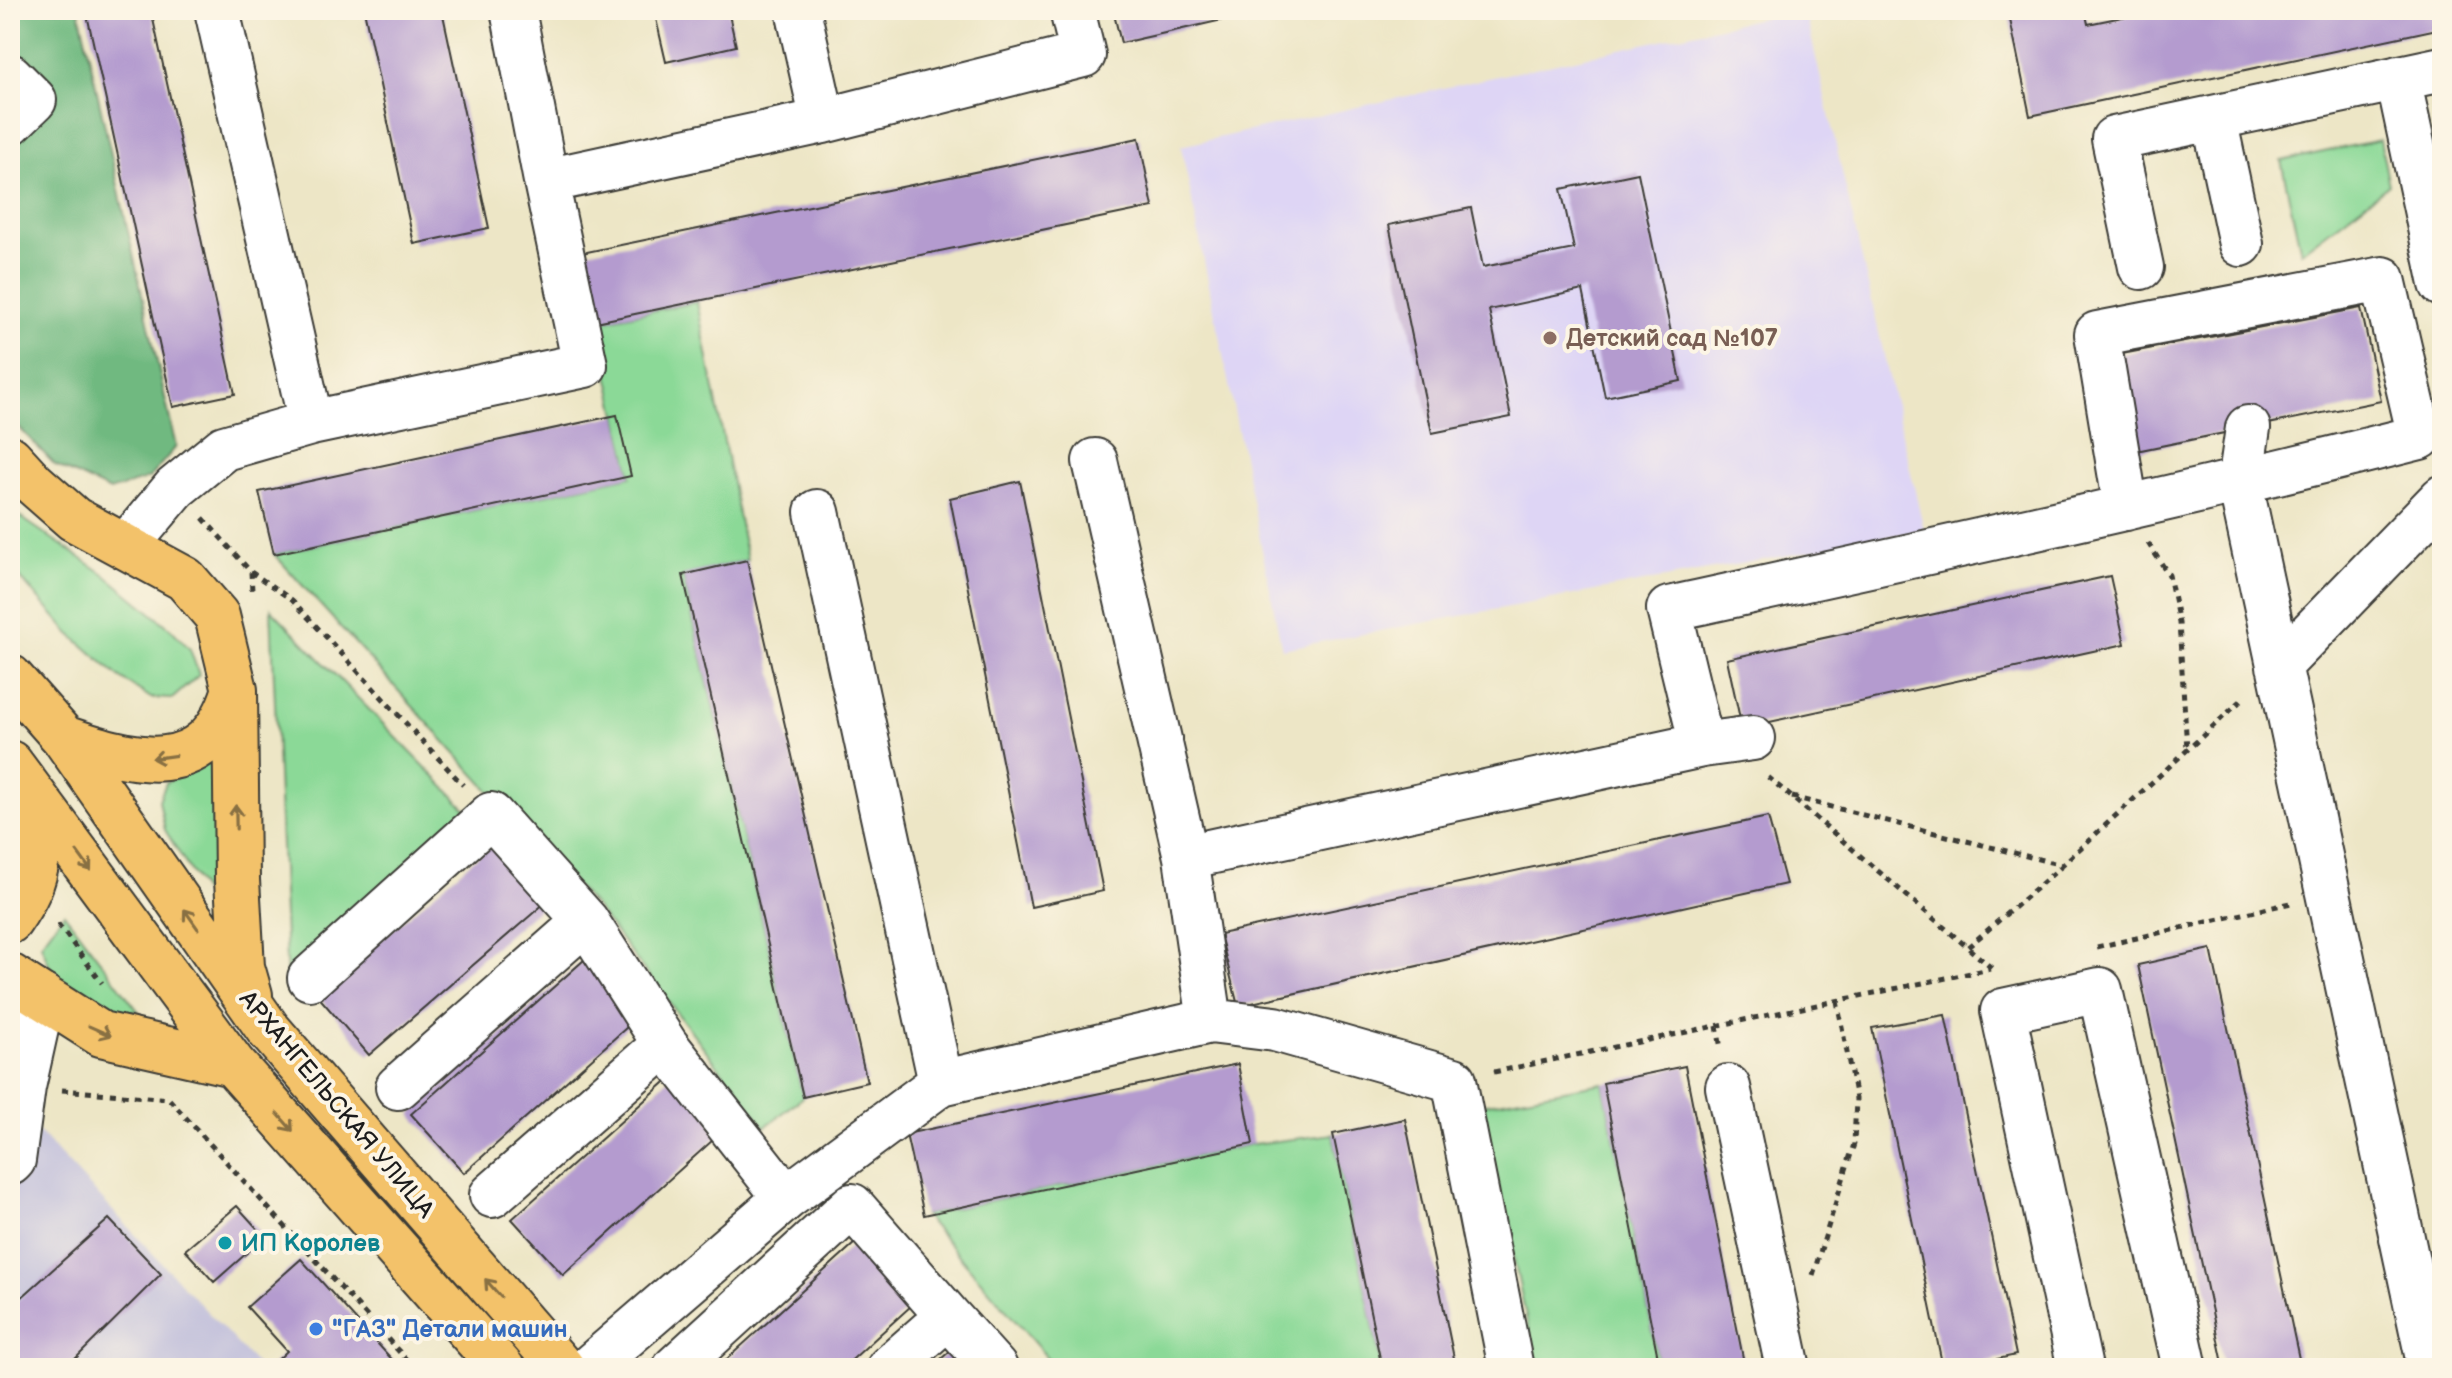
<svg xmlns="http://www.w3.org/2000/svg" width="2452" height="1378" font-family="'Balsamiq Sans',sans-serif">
	<rect width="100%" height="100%" fill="#fcf5e5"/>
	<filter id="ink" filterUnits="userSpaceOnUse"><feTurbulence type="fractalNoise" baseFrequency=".0125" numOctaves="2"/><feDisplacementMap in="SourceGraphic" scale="16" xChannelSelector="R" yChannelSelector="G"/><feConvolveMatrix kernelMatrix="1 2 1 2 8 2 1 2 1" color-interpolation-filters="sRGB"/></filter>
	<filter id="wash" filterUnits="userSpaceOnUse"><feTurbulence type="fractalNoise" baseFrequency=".006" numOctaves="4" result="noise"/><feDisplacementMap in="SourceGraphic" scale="32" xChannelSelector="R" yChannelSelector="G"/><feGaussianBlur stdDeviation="1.8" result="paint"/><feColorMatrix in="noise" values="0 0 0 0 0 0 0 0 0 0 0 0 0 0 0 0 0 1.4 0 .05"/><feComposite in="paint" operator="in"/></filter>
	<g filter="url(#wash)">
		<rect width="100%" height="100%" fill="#ede6c6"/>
		<path fill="#ded5f5" d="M1797,10H1805L1924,530L1282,649L1181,146Z"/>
		<path fill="#c3c1db" d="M10,1101L260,1368H10Z"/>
		<path fill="#8bd997" stroke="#547a5a" stroke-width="2" d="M2380,140L2389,185L2301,252L2281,161Z
			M697,302L747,560L683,576L803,1097L765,1127L597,909L274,554L631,476L596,322Z
			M10,510L104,574L171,629L190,649L199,675L172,699L151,698L119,677L69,633L10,566Z
			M271,609L471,814L287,987Z
			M219,754L216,913L165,830L159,800L166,783Z
			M64,913L139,1012C77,1006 63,1006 41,944Z
			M1603,1083L1660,1368H1537L1481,1105Z
			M1333,1134L1382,1368H1056L924,1215L1253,1144Z"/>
		<path fill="#70b980" stroke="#466a4e" stroke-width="2" d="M10,10H79L176,447L149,478L110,491L55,465L10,418Z"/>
		<g id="blocks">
			<path fill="#b49bcf" d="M86,10H151L235,394L173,407Z
				M364,10H442L489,228L414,244Z
				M654,10H728L736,46L666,62Z
				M1113,10H1262V11L1121,43Z
				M2008,10H2085L2088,24L2156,10H2442V28L2030,116Z
				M1139,138L1153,207L596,322L582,253Z
				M1638,173L1681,381L1605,397L1583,290L1489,310L1511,417L1432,433L1389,225L1471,208L1483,267L1574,249L1561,189Z
				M2361,308L2381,401L2136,451L2117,355Z
				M617,415L631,476L274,554L259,492Z
				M1020,481L1103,891L1031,907L950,498Z
				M747,560L867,1082L803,1097L683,575Z
				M2110,576L2125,644L1742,728L1727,659Z
				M1768,817L1786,884L1238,1006L1220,934Z
				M501,836L553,896L369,1055L317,995Z
				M2211,949L2301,1368H2224L2138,965Z
				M584,960L636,1019L464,1173L411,1114Z
				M1945,1015L2016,1355L1956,1368H1943L1872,1028Z
				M1238,1064L1253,1144L924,1215L906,1134Z
				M1685,1066L1745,1368H1660L1603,1083Z
				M673,1075L723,1131L563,1275L512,1219Z
				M1405,1119L1456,1368H1382L1333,1134Z
				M237,1206L265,1237L214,1282L185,1250Z
				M109,1219L161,1274L66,1368H10V1308Z
				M855,1243L911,1306L843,1368H717Z
				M301,1259L386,1353L400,1368H269L287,1351L247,1307Z
				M960,1342L984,1368H931Z"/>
		</g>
	</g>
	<g filter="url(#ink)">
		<use href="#blocks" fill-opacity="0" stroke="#3b3a36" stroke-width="2"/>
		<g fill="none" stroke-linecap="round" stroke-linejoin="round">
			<g stroke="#3b3a36" stroke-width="48">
				<path id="minor" d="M217,10L311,423
					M513,10L546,181
					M798,10L823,121
					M10,76L34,100L10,123
					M2398,78L2442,284
					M2214,118L2241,244
					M2141,267L2114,139L2442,69
					M2248,428L2240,483L2430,1368
					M1095,461L1186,857
					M817,512L941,1083
					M126,546L175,488L224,448L311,423L585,365L546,181L823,121L1083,55L1072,10
					M2279,666L2442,498
					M1702,745L1669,609C1920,554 2171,500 2420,437L2383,279L2097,334L2126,508
					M310,978L491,815L586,921L665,1044L786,1198
					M1210,1021L1275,1029L1454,1080L1511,1368
					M398,1087L586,921
					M1728,1087L1788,1368
					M10,1163L13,1160L23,1087L43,997
					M492,1195L665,1044
					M589,1368L786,1198L941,1083L1210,1021L1186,857L1702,745L1753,738
					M675,1368L852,1206L948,1316
					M889,1368L948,1316L995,1368
					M2080,1368L2003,1011L2100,990L2185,1368"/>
			</g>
			<g stroke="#3b3a36" stroke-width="48">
				<path id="major" d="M10,458L33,483L74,519L185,579L217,616L235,690L237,880L242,967L250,995
					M10,677L64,738L268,1029L562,1368
					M64,738C135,762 205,783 234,692
					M10,763L233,1064L502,1368
					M10,921C47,868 39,849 25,790
					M10,976L101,1034L233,1064"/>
			</g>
			<path stroke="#3b3a36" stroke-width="5" stroke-dasharray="6 6" stroke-linecap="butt" d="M203,518L251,572L292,600L463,785
				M2148,543L2169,575L2179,623L2187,749
				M251,572L252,591
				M1768,777L1994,970
				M1792,797L2062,865L2245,697
				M58,924L102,983
				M1968,947L2062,866
				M2097,947L2291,903
				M1717,1026L1721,1049
				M1494,1072L1990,969
				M62,1090L169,1099L414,1368
				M1813,1275L1854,1144L1856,1099L1837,1001"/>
			<use href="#minor" stroke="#fff" stroke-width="44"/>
			<use href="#major" stroke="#f3c26a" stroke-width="44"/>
		</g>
		<defs><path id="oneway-shaft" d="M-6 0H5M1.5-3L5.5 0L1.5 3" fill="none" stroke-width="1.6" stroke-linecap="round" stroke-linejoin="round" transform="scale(2)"/></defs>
		<g stroke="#886f43">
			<use href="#oneway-shaft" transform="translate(164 757) rotate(172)"/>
			<use href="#oneway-shaft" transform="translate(236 817) rotate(-91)"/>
			<use href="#oneway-shaft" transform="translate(84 861) rotate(54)"/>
			<use href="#oneway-shaft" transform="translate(191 919) rotate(-125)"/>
			<use href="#oneway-shaft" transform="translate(100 1031) rotate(24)"/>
			<use href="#oneway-shaft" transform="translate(285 1122) rotate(49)"/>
			<use href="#oneway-shaft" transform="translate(493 1288) rotate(-131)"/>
		</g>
	</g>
	<circle fill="#8d6e63" stroke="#fcf5e5" stroke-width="3" cx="1550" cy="338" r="8"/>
	<circle fill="#0f9aa8" stroke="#fcf5e5" stroke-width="3" cx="225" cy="1243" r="8"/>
	<circle fill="#3f7fe0" stroke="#fcf5e5" stroke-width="3" cx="316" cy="1329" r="8"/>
	<g text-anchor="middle" stroke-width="8" stroke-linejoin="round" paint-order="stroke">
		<g font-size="24" font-weight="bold" fill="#785e54" stroke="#fcf5e5" text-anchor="start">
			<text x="1566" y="346">Детский сад №107</text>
		</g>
		<g font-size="24" fill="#1c1c1c" stroke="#fcf5e5">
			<text transform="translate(337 1104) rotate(50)" y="8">АРХАНГЕЛЬСКАЯ УЛИЦА</text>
		</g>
		<g font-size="24" font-weight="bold" fill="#0d838f" stroke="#fcf5e5" text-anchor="start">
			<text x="241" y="1251">ИП Королев</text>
		</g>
		<g font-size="24" font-weight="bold" fill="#366cbe" stroke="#fcf5e5" text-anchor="start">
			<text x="332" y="1337">"ГАЗ" Детали машин</text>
		</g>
	</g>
	<rect width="2452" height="1378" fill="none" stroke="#fcf5e5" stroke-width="40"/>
</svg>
